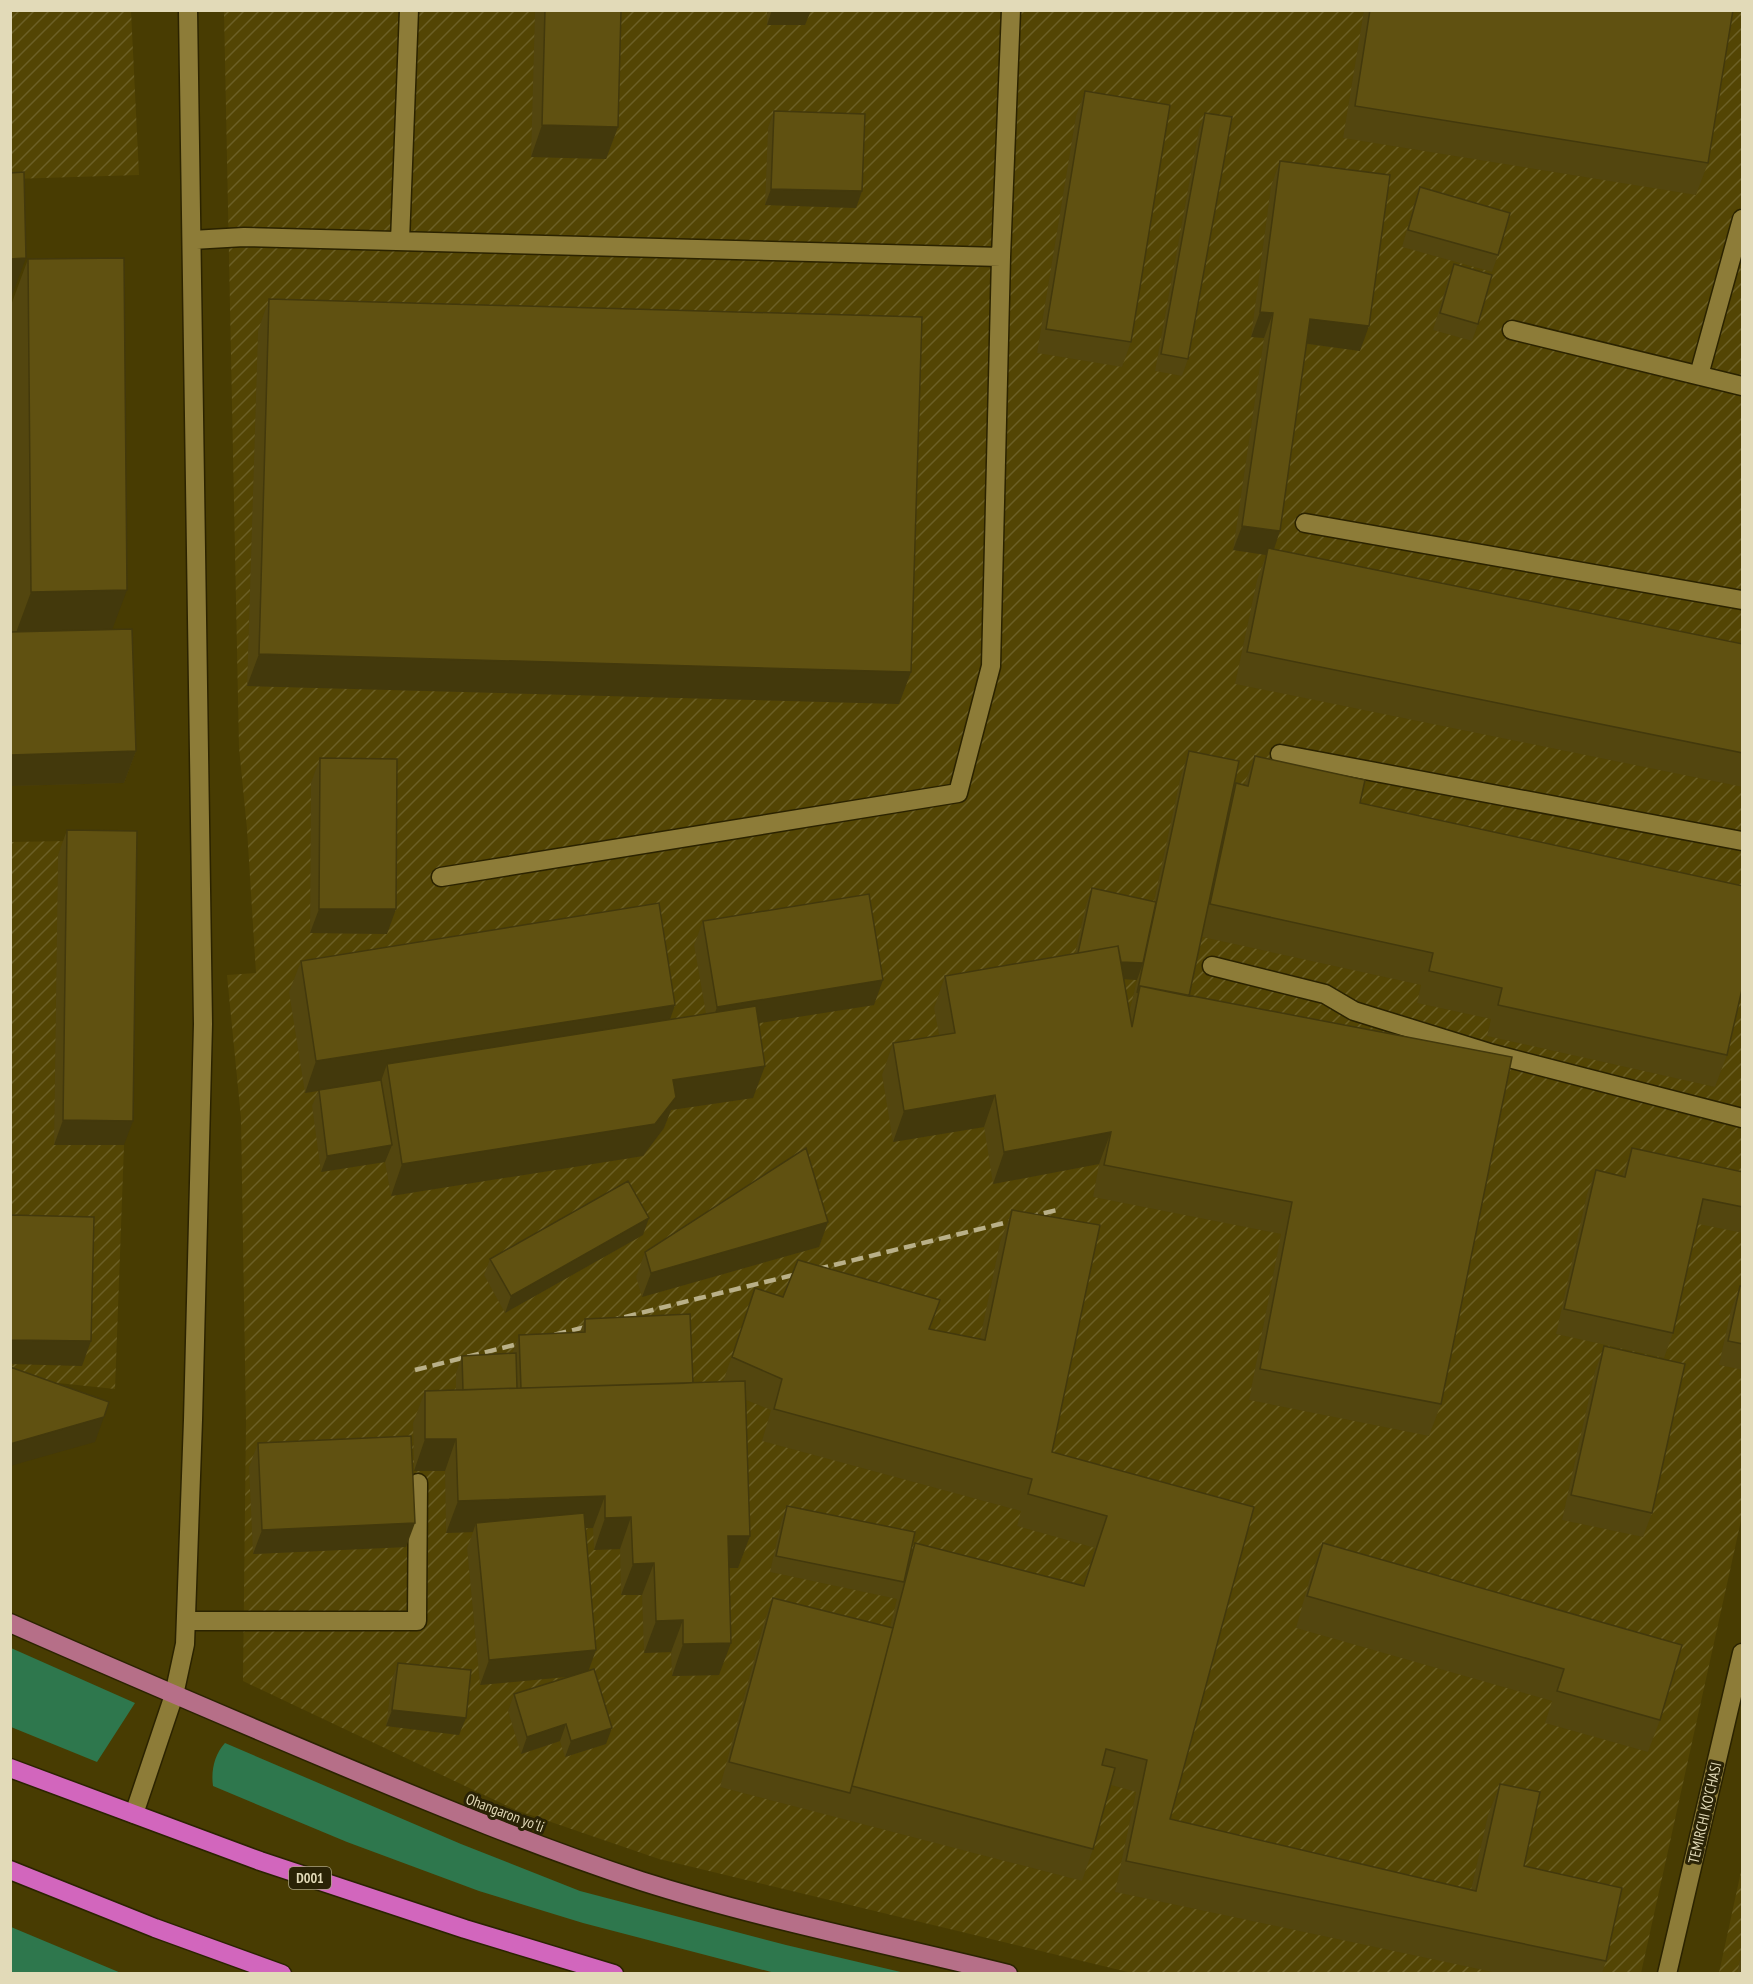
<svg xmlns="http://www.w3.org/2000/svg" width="1753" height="1984" font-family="'PT Sans Narrow',sans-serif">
	<defs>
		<pattern id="industrial-furrows" width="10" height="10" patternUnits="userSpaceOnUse" patternTransform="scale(1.5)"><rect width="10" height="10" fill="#534504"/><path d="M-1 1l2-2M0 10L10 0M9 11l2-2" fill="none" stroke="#6b5f26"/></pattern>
	</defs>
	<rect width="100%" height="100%" fill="#483c02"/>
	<path fill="url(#industrial-furrows)" d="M10,11H131L139,175L11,179Z
		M224,11H1742V1516L1641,1973H1132L659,1859L516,1810L243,1681L246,1423L241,1118L227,975L256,973L247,829L239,747Z
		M129,840L124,1145L115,1389L11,1378L10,842Z
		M1742,1867V1973H1719Z"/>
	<path fill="#2e774d" d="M11,1648L135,1703L97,1762L11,1727Z
		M225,1743L461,1844L580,1891L786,1945L905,1973H775L583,1923L479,1891L347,1842L213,1786C211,1771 214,1755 225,1743Z
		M10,1927H11L121,1973H11Z"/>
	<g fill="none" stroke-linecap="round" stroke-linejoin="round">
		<g stroke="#2b2300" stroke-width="21">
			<path id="minor" d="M192,240L244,237L1001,257L1011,10
				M400,241L409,10
				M1512,330L1742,386
				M1699,375L1742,219
				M1305,523L1742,600
				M1280,754L1742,841
				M441,877L958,793L991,666L1001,257
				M1212,966L1325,994L1354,1011L1493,1054L1742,1118
				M186,1621H417L418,1483
				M134,1814L174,1695L185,1644L193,1420L203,1024L188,10
				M1667,1974L1742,1653"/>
		</g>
		<g stroke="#2b2300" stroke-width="21">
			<path id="major" d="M10,1623C119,1671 229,1718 338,1764C438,1806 538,1847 641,1881C760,1919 887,1944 1008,1974"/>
		</g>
		<g stroke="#2b2300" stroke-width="21">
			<path id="highway" d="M10,1768L260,1861L465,1929L614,1974
				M10,1870L155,1928L282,1974"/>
		</g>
		<use href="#minor" stroke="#8d7c38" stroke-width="18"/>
		<use href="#major" stroke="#b66f88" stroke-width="18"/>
		<use href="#highway" stroke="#d266bd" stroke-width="18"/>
		<path stroke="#b9b088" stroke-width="4.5" stroke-dasharray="12 6" stroke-linecap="butt" d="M415,1370L696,1299L1061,1209"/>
	</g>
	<path fill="#53460f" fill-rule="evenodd" d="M535,10H621L618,127L606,159L531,157Z
		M767,10H811L805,25H767Z
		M1364,10H1733L1708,163L1696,195L1343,138Z
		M1085,91L1131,342L1122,367L1037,353L1076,116Z
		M774,111L862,191L856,208L765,205L768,128Z
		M1205,113L1188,359L1182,376L1155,371L1199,129Z
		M1280,161L1360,351L1307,344L1274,549L1743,644V787L1235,684L1257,580L1266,555L1233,550L1264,338L1251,337L1271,186Z
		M1420,187L1498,255L1492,272L1402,247L1414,204Z
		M28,259L112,629L136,751L124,783L10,786V308Z
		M1454,264L1478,324L1472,341L1433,330L1448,280Z
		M269,299L911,672L899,704L247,686L258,331Z
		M1189,751L1233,791L1236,783L1244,785L1255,756L1360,803L1727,1055L1715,1087L1487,1036L1491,1019L1417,1003L1421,985L1202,937L1189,996L1441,1404L1429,1436L1249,1400L1281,1234L1093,1197L1099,1164L993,1184L984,1127L893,1142L882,1075L893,1043L939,1035L934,1008L945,976L1075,953L1086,905L1092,888L1154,901L1181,775ZM1124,979L1137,980L1129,1013Z
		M320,758L387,934L310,933L311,783Z
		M67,830L124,1145H54L58,855Z
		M703,921L874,1005L758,1023L753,1098L671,1110L664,1128L643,1156L391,1196L385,1162L321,1172L312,1106L318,1091L305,1093L289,992L301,961L670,1020L706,1014L694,945Z
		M1632,1148L1743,1172V1233L1698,1224L1673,1333L1664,1358L1556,1334L1587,1194L1596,1170L1622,1176Z
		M1012,1210L1052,1452L1254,1507L1170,1819L1471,1890L1488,1815L1500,1784L1524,1866L1606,1961L1602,1974H1502L1115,1892L1136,1792L1111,1785L1093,1849L1082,1881L720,1787L764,1622L773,1598L890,1627L897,1599L770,1572L781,1522L787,1506L909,1559L915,1543L1083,1585L1095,1548L1017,1526L1021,1511L762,1441L771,1410L746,1400L750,1536L738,1568H729L719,1675L672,1676L671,1652L644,1653L642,1595H621L620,1549L594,1550L593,1528H585L589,1671L606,1744L565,1757L560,1741L521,1754L508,1711L514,1694L572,1676L480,1685L467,1548L473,1532L446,1533L445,1471H414L413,1423L425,1391L456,1390V1373L462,1356L512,1354L519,1335L580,1332L585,1319L693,1383L723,1382L755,1288L783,1297L940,1300L930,1329L980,1339L1000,1242Z
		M828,1222L819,1247L642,1297L636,1277L645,1252Z
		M643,1235L505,1313L484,1275L490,1259Z
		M1740,1286H1743V1370L1719,1365L1731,1310Z
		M1604,1346L1652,1513L1643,1537L1562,1520L1595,1371Z
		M258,1443L406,1547L253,1554L249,1467Z
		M1323,1543L1660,1720L1648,1752L1545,1723L1552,1701L1296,1628L1311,1574Z
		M398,1663L459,1735L386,1726L392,1679Z
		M1743,1947V1974H1737Z"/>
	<path fill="#43390c" d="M772,10H811L805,25H767Z
		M542,125L618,127L606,159L531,157Z
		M771,189L862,191L856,208L765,205Z
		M26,258L10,301V259Z
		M1260,312L1273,313L1264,338L1251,337Z
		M1310,319L1369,326L1360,351L1302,343Z
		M1242,526L1280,531L1272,555L1268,548L1266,555L1233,550Z
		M127,590L105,649H10L31,592Z
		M259,654L911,672L899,704L247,686Z
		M136,751L124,783L10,786V755Z
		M319,909H396L387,934L310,933Z
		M1113,961L1143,963L1137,980L1107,978Z
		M883,980L874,1005L709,1031L717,1007Z
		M675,1005L664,1037L387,1064L381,1081L305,1093L316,1061Z
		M765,1066L753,1098L671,1110L664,1128L643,1156L391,1196L402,1164L673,1080Z
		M995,1095L984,1127L893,1142L904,1111Z
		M63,1120L133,1121L124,1145H54Z
		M1111,1132L1099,1164L993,1184L1004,1152Z
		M392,1145L385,1162L321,1172L327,1156Z
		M649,1218L643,1235L505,1313L511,1296Z
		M828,1222L819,1247L642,1297L651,1273Z
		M10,1340L91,1341L82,1366L10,1364Z
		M104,1417L95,1442L10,1466V1444Z
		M425,1439H456L445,1471H414Z
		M605,1496L593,1528L477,1532L476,1523L473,1532L446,1533L458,1501Z
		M631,1517L620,1549L594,1550L605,1518Z
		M415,1523L406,1547L253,1554L262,1530Z
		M728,1536H750L738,1568H716Z
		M654,1563L642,1595H621L633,1564Z
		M683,1620L671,1652L644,1653L656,1621Z
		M731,1643L719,1675L672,1676L683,1644Z
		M596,1650L587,1675L480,1685L489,1660Z
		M392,1710L466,1718L459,1735L386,1726Z
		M566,1724L560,1741L521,1754L527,1737Z
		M612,1728L606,1744L565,1757L571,1741Z"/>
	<path fill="#605111" stroke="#43390c" stroke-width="1.5" d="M545,10H621L618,127L542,125Z
		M1370,10H1733L1708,163L1355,106Z
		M1085,91L1170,105L1131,342L1046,329Z
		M774,111L865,114L862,191L771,189Z
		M1205,113L1232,117L1188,359L1161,354Z
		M1280,161L1390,175L1369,326L1310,319L1280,531L1242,526L1273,313L1260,312Z
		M24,172L26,258L10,259V173Z
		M1420,187L1510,213L1498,255L1408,230Z
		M124,258L127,590L31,592L28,259Z
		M1454,264L1492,275L1478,324L1440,313Z
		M269,299L922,317L911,672L259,654Z
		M1268,548L1743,644V753L1247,652Z
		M132,629L136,751L10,755V632Z
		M1189,751L1239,761L1189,996L1140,986L1137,993Z
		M1255,756L1365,780L1360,803L1743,886V985L1727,1055L1498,1005L1502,988L1429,971L1433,953L1210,904L1236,783L1248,786Z
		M320,758L397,759L396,909H319Z
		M67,830L137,831L133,1121L63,1120Z
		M1092,888L1156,902L1143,963L1121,962L1118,946L1078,953Z
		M869,894L883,980L717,1007L703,921Z
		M659,903L675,1005L316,1061L301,961Z
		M1118,946L1132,1027L1140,986L1512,1057L1441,1404L1260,1369L1292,1202L1104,1165L1111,1132L1004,1152L995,1095L904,1111L893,1043L955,1033L945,976Z
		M756,1006L765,1066L673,1080L676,1097L655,1124L402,1164L387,1064Z
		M381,1080L392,1145L327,1156L319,1090Z
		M806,1148L828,1222L651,1273L645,1252Z
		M1632,1148L1743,1172V1207L1703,1199L1673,1333L1564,1309L1596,1170L1625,1177Z
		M628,1181L649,1218L511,1296L490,1259Z
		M1012,1210L1100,1225L1052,1452L1254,1507L1170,1819L1476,1891L1500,1784L1540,1792L1524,1866L1622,1888L1606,1961L1126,1861L1147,1760L1106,1749L1102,1765L1115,1768L1093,1849L852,1786L915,1543L1084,1586L1107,1516L1028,1494L1032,1479L774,1409L782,1379L732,1357L755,1288L783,1297L798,1260L940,1300L929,1329L985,1340Z
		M10,1215L94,1217L91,1341L10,1340Z
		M1740,1286H1743V1344L1728,1341Z
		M690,1314L693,1383L521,1388L519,1335L585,1332V1319Z
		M1604,1346L1685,1364L1652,1513L1571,1495Z
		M516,1353L517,1388L463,1390L462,1356Z
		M10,1367L109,1402L104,1417L10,1444Z
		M745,1381L750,1536H728L731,1643L683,1644V1620L656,1621L654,1563L633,1564L631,1517L605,1518V1496L458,1501L456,1439H425V1391Z
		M411,1436L415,1523L262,1530L258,1443Z
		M787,1506L915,1532L904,1582L776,1556Z
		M584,1513L596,1650L489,1660L476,1523Z
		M1323,1543L1682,1645L1660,1720L1557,1691L1564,1669L1307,1596Z
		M773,1598L893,1628L850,1793L729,1762Z
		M398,1663L471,1670L466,1718L392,1710Z
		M594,1669L612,1728L571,1741L566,1724L527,1737L514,1694Z"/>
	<g text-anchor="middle" stroke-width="6" stroke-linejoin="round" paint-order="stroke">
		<rect fill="#2a2306" stroke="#aba383" stroke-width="1.5" x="289" y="1867" width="42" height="22" rx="4.5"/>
		<g font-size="14" font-weight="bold" fill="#e2dab8">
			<text x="310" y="1883">D001</text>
		</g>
		<g font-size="15" fill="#e2dab8" stroke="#2a2306">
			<text transform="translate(505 1813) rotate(21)" y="5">Ohangaron yoʻli</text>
			<text transform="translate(1705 1813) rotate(-77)" y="5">TEMIRCHI KO'CHASI</text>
		</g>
	</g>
	<rect width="1753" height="1984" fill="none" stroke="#e2dab8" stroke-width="24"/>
</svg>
